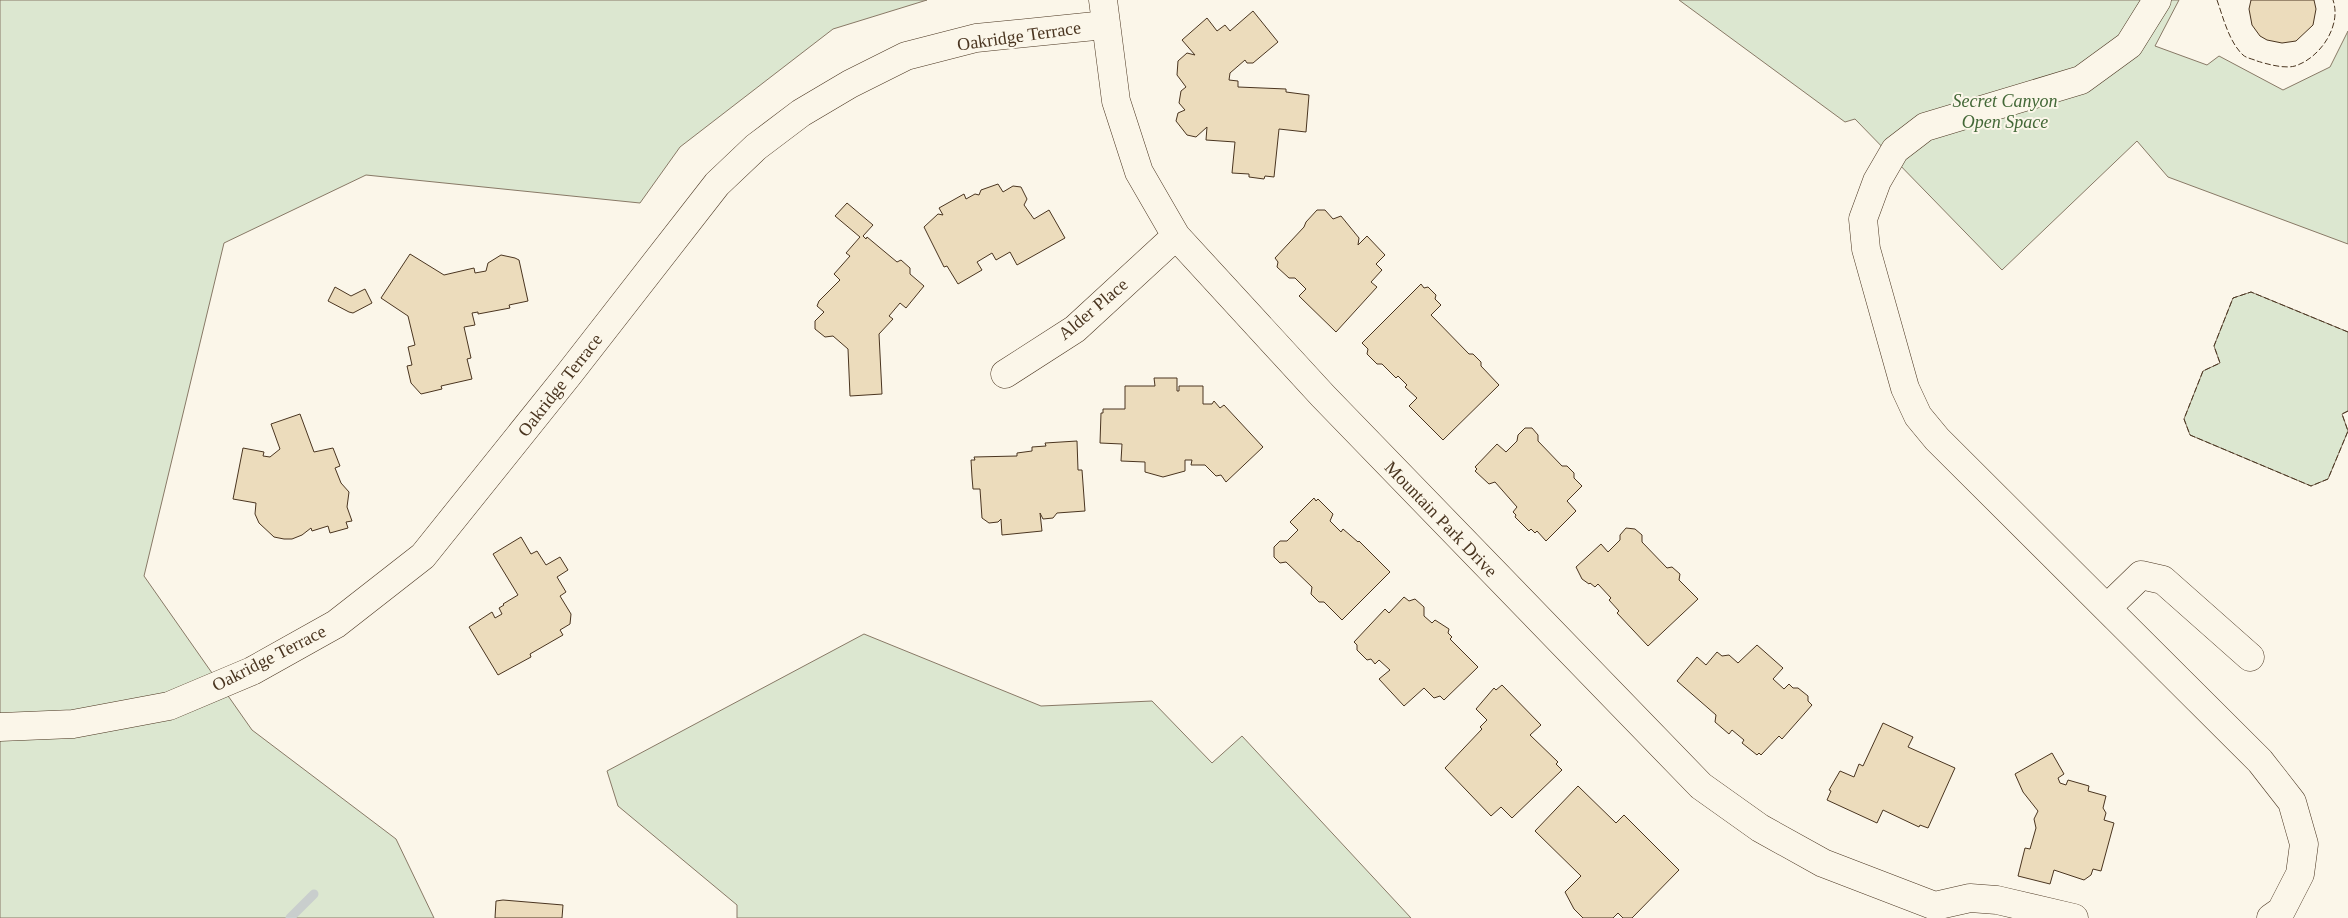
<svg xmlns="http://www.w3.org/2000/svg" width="2348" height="918" font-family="'Times New Roman',serif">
	<rect width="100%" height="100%" fill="#fbf6e9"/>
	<path fill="#dce7d0" stroke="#887966" d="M0,0H927L833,29L680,147L640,203L366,175L224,243L144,576L252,730L396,839L434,918H0Z
		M1679,0H2179L2155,46L2207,65L2219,56L2283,90L2330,67L2348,31V244L2168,177L2137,141L2002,270L1855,119L1845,122Z
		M2251,292L2348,332V411L2342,414L2348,431L2328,479L2311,486L2190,435L2184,419L2203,371L2220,363L2214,346L2233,298Z
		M864,634L1041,706L1152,701L1212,763L1242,736L1411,918H737V905L618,806L607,771Z"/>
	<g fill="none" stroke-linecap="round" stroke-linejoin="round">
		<path stroke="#c9cecd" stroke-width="9" d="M290,918L314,894"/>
	</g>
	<path fill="#ecdcbc" stroke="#4a3520" d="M2251,0H2314L2316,9L2313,25L2296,41L2282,43L2267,40L2260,36L2252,25L2249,9Z
		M1253,11L1278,42L1253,63H1247L1245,60L1230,73L1229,80L1238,81V87L1286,89V92L1309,95L1306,132L1279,129L1274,177L1265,176L1264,179L1249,177V174L1232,173L1235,142L1206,140L1207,127L1196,137L1187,135L1176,121L1178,113L1185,110L1179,103L1181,91L1186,87L1177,75L1178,61L1187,53L1195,55L1182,40L1207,18L1217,31L1225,25L1230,31Z
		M998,184L1003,192L1013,186L1021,187L1027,199L1024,205L1034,219L1049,210L1065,238L1017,265L1010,252L996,260L992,253L977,262L982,270L958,284L947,266L944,267L924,227L938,214L943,215L939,208L964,194L966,199L975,194L979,195L981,190Z
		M847,203L873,225L863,236L866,239L867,237L897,262L901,260L910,268V274L924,286L906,308L900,303L889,316L893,319L879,334L882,394L850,396L848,349L833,336L825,337L815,329V321L824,312L817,306L819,301L840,280L834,274L850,256L846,253L860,237L835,216Z
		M1317,210H1325L1333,219L1341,216L1359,238L1358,245L1367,236L1385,255L1376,264L1382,270L1371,282L1377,287L1336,332L1299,296L1306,289L1295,278H1289L1277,267L1278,262L1275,258L1304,227L1306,222Z
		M410,254L444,275L474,268L475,273L486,271L488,263L501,255L515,258L519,260L528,301L509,305L510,308L478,314V312L472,313L475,325L464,327L471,358L467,359L472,379L441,386L442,389L421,394L411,383L407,366L412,365L408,347L415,345L408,316L381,298Z
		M1421,284L1424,288L1428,287L1436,295L1435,299L1441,305L1431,315L1469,354H1473L1481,362V366L1499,385L1443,440L1409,406L1417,398L1405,387L1407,385L1398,376L1396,378L1382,364H1377L1367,354L1368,349L1362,343Z
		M335,287L351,296L365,289L372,303L353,313L349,312L328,301Z
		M1154,378H1177V391H1179V386H1203V404H1212L1214,401L1220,408L1224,405L1263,447L1226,482L1221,475L1216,476L1205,465H1191L1192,460H1185V471L1163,477L1145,472V462L1121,461L1122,444L1100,443L1101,413H1103V409H1125V386H1155Z
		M300,414L314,452L333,448L340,466L335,468L341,483L349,492L347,507L352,521L346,522L348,528L330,533L328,526L312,531L311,528L302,535L292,539H284L274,537L259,523L255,514L256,503L233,499L243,448L264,452L263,456L270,457L280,449L271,424Z
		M1525,428H1532L1538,435V441L1562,466H1567L1574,473V478L1582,486L1567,501L1576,511L1546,541L1537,531L1535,533L1531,529L1529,531L1515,517L1516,515L1513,512L1517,507L1495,482L1489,484L1475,471L1477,469L1475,467L1497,444L1506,452L1517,441L1518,435Z
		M1077,441L1078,470H1082L1085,511L1057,513L1053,518L1043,519L1040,513L1042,531L1002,535L1001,519L998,522L989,523L982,518L980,489H973L972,477L971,460H975L974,457L1017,456V453L1032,451V447L1046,446L1045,443Z
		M1314,498L1316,501L1318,499L1333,514L1330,521L1341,532L1343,529L1358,542L1359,541L1390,572L1342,620L1324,602H1319L1311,594L1312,587L1286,562L1280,563L1274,557V547L1280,541H1287L1298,530L1290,522Z
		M1626,528L1635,529L1642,535V542L1667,568L1672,567L1680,574L1679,580L1698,599L1648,646L1617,613L1619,611L1609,600L1611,598L1598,584L1595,587L1590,583L1589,584L1582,579L1576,567L1601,544L1608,552L1620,540V535Z
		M521,537L531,554L537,551L546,565L560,557L568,570L557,577L566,592L560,596L571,614L570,624L560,630L563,635L530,654L531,657L498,675L469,627L492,612L495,618L502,614L499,608L504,605L503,604L518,595L493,554Z
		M1404,597L1409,601L1415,599L1424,607V616L1432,623L1435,620L1449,629L1448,633L1452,637L1450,639L1478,667L1444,700L1440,696L1434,698L1424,688L1404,706L1379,679L1390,670L1379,660L1375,664L1371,659L1367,660L1357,650V645L1354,642L1385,609L1389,613Z
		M1757,645L1783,668L1773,679L1784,689L1789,684L1793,688H1798L1808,696V701L1812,705L1782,739L1779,736L1761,755L1759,753L1757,755L1742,743L1744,740L1732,730L1729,734L1715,722L1716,715L1677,681L1697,657L1706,665L1717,652L1722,656L1729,655L1738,663Z
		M1502,685L1541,725L1530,735L1558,762L1556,764L1562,770L1512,818L1501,807L1491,816L1445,768L1482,729L1480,727L1487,720L1476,709L1494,688L1496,690Z
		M1883,723L1913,737L1908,747L1955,768L1928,828L1920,825L1919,827L1883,810L1877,823L1827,800L1831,791L1829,790L1840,771L1854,777L1859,764L1863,766Z
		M2052,753L2064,774L2058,778L2060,783L2066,785L2068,780L2089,786L2088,791L2106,796L2103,808L2106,813L2104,820L2114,823L2101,871L2093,869L2091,875L2084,880L2054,870L2050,884L2018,876L2025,848L2030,849L2036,828L2034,819L2038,811L2023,792L2015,774Z
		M1578,786L1616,823L1624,815L1679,870L1632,918H1623L1618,913L1613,918H1583L1574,909L1565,892L1581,876L1535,831Z
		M503,900L563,905L562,918H495L496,901Z"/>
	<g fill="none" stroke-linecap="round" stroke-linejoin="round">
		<g stroke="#4a3520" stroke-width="29">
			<path id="minor" d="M1103,0L1116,101L1139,172L1176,236L1323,396L1701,786L1760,828L1823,863L1935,906L1970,898L1997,900L2074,918
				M2157,0L2129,45L2081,80L1925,127L1895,150L1877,181L1863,219L1866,249L1905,388L1918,416L1937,439L2260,761L2292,802L2304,844L2300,874L2281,911L2271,918
				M1005,374L1075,329L1176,236
				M2107,608L2141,575L2163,580L2250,657
				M0,727L73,724L169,706L252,671L336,624L423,556L569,374L717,184L756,147L801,113L850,84L906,56L976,38L1105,25"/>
		</g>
		<use href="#minor" stroke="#fbf6e9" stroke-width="28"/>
		<path stroke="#4a3520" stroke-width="1" stroke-dasharray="6 2.5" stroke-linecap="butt" d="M2217,0C2223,17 2229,42 2243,55C2246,58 2253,59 2257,61C2267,64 2284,69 2295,66C2320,58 2342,26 2333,0
			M2348,332L2251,292L2233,298L2214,346L2220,363L2203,371L2184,419L2190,435L2311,486L2328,479L2348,431L2342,414L2348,411"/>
	</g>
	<g text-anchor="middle" stroke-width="4" stroke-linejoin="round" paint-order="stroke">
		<g font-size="18" fill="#4a3520" stroke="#fbf6e9">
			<text transform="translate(1019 36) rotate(-8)" y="6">Oakridge Terrace</text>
			<text transform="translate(1093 309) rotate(-40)" y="6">Alder Place</text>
			<text transform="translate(560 385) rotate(-52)" y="6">Oakridge Terrace</text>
			<text transform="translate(1441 519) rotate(46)" y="6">Mountain Park Drive</text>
			<text transform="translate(269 658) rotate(-27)" y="6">Oakridge Terrace</text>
		</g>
		<g font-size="18" font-style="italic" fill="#436837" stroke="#fbf6e9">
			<text x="2005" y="107">Secret Canyon<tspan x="2005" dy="21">Open Space</tspan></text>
		</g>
	</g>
</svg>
